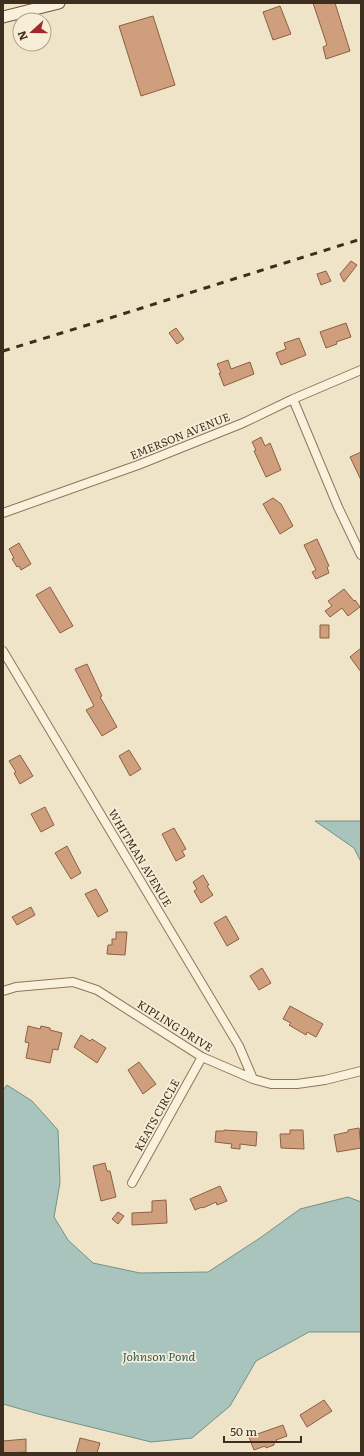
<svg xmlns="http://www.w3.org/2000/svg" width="364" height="1456" font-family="Literata,serif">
	<rect width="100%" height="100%" fill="#f0e4c8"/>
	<path fill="#a9c4bc" stroke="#6f938a" d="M315,821H361V862L354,848Z
		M7,1085L32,1101L58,1130L60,1183L54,1217L68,1240L93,1263L140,1273L208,1272L260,1238L300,1209L348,1197L361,1202V1332H309L256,1361L230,1406L192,1438L151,1442L42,1415L3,1404V1090Z"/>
	<path fill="#cf9f7d" stroke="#8d5f41" d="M313,3H335L350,51L326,59L323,47L327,45Z
		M280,6L291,34L273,40L263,12Z
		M153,16L175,85L141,96L119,26Z
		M351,261L357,265L344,282L340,274Z
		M326,271L331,281L321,285L317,274Z
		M346,323L351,337L336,342L337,344L326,348L320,332Z
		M176,328L184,339L177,344L169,333Z
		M299,338L306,355L281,365L276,353L286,349L284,343Z
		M228,360L231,369L250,362L254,374L224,386L219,373H221L217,364Z
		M261,437L265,446L270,443L281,470L266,477L254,451L256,450L252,442Z
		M361,452V480L350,457Z
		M273,498L281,504L293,526L280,534L263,504Z
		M317,539L329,566L327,567L329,573L316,579L312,572L316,570L304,545Z
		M19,543L31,564L21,570L19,566L17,567L12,559L14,558L9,549Z
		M50,587L73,626L60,633L36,595Z
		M344,589L354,601L355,600L360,607L348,616L342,608L330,617L325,611L332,606L328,601Z
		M320,625H329V638H320Z
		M361,648V672L350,657Z
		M87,664L102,696L100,697L117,727L102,736L86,710L94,706L75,669Z
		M129,750L141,769L130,776L119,756Z
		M20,755L33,776L20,784L14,773L16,772L9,761Z
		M45,807L54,825L41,832L31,814Z
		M174,828L186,849L182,851L185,856L176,861L162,834Z
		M67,846L81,873L71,879L55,853Z
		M203,875L209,885L207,886L213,895L201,903L194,891L197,889L193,882Z
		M96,889L108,911L98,917L85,894Z
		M31,907L35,915L17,925L12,917Z
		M226,916L239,939L227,946L214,923Z
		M116,932H127L125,955L107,954L108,945H112V939H116Z
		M262,968L271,983L259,990L250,976Z
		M290,1006L323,1024L316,1037L307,1032L306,1035L289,1025L291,1023L283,1019Z
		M28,1026L40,1029L41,1026L50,1028V1030L62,1033L58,1050L53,1049L50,1063L26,1058L29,1043L25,1042Z
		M81,1035L90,1041L92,1039L106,1048L97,1063L74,1047Z
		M139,1062L156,1084L143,1094L128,1070Z
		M359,1128L361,1148L337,1152L334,1135L348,1132V1130Z
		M224,1130L257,1132L256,1146L240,1144V1149L231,1148L232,1144L215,1142L216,1131H224Z
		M290,1130H303L304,1149L281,1148L280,1134H290Z
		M105,1163L107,1171H110L116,1197L101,1201L93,1166Z
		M220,1186L227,1201L217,1205L216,1202L203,1208L202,1207L195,1210L190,1199Z
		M166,1200L167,1223L132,1225V1213L152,1212V1201Z
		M118,1212L124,1216L118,1224L112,1219Z
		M324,1400L332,1411L307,1427L300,1415Z
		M283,1425L287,1436L276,1440L277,1441L274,1442V1445L266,1448L265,1446L254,1450L249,1437Z
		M80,1438L100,1443L97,1453H76Z
		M26,1439V1452L3,1453V1441Z"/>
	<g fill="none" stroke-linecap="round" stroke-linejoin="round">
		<g stroke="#8d765c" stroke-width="10">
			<path id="street" d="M293,399L338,507L361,555
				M3,513L138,465L243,423L293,399L361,370
				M3,651L239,1046L253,1079
				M3,991L16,987L73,982L97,990L202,1057L253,1079L271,1084H297L325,1080L361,1071
				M132,1183L202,1057"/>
		</g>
		<g stroke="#6f573f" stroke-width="13">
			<path id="secondary" d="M3,17L59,3"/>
		</g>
		<use href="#street" stroke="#faf1dc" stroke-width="8"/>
		<use href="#secondary" stroke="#faf1dc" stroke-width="11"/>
		<path stroke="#3d2e20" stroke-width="3" stroke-dasharray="7 7" stroke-linecap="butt" d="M3,351L94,323L361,239"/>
	</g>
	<g text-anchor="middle" stroke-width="3.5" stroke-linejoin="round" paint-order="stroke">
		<g font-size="11" fill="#3d2e20" stroke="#f7eed8">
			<text transform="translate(180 436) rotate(-22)" y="4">EMERSON AVENUE</text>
			<text transform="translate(140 858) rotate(59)" y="4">WHITMAN AVENUE</text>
			<text transform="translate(175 1026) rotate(32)" y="4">KIPLING DRIVE</text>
			<text transform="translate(157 1115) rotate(-61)" y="4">KEATS CIRCLE</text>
		</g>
		<g font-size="12" font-style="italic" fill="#2f5d5a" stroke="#f7eed8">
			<text x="159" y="1361">Johnson Pond</text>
		</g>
	</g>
	<rect width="364" height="1456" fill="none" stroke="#3d2e20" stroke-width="8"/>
	<g transform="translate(32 32) rotate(249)"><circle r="19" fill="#f7eed8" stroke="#ada18e"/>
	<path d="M0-3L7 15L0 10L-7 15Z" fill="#9e2a2b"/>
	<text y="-6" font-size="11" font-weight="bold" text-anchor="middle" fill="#3d2e20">N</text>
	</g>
	<path d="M224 1436v6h77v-6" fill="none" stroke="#3d2e20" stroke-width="2"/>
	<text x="230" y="1436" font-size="12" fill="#3d2e20" stroke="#f7eed8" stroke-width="3" paint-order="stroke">50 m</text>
</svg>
